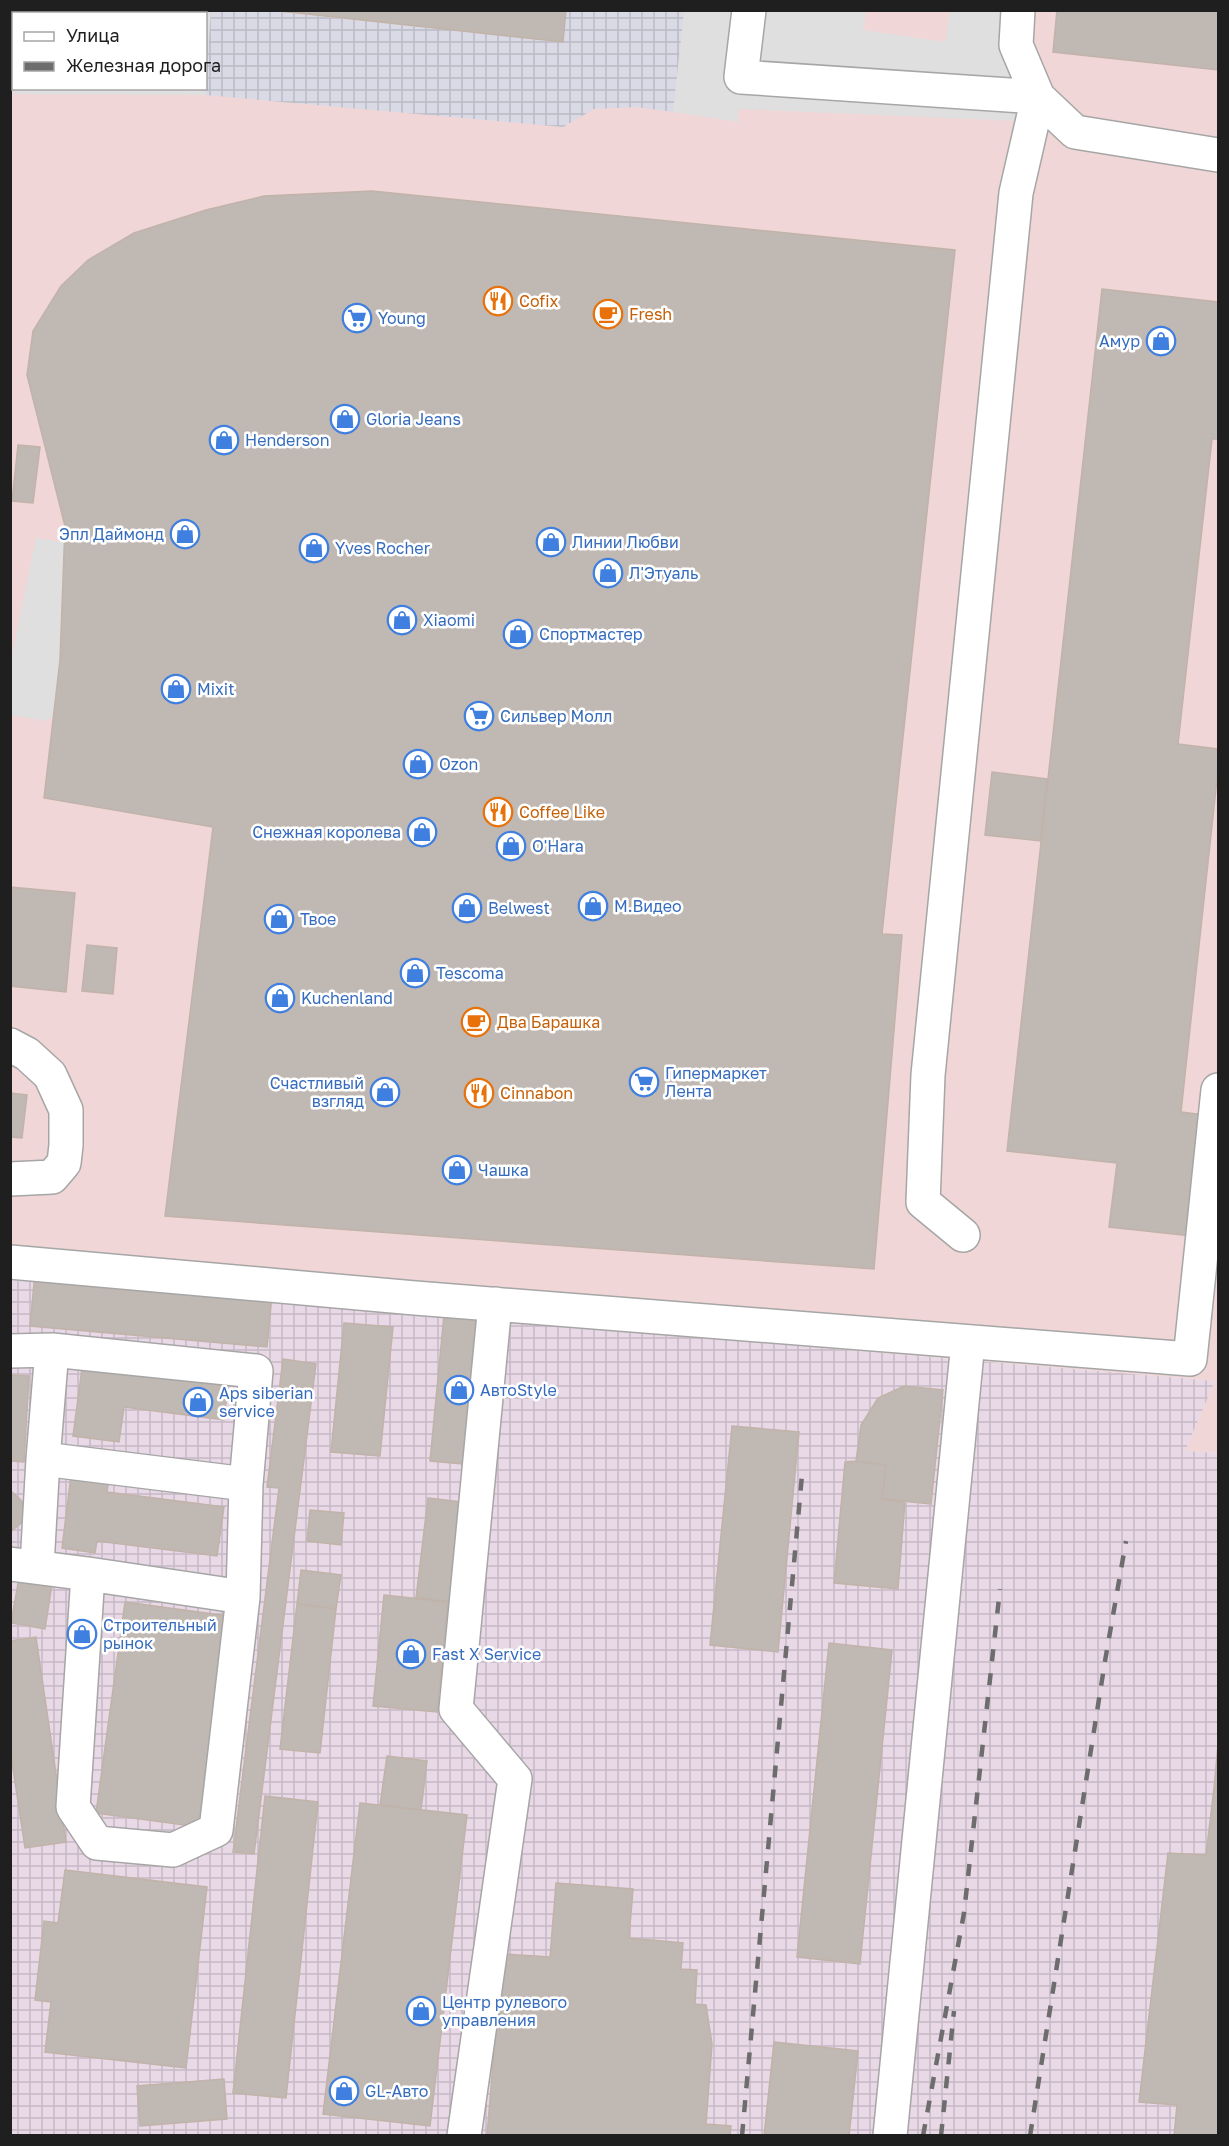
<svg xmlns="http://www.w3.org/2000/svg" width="1229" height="2146" font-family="'Golos Text',sans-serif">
	<defs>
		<pattern id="industrial-grid" width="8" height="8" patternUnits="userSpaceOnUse" patternTransform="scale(1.5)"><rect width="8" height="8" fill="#e9d8e6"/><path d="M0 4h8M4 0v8" fill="none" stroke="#c7b9c5"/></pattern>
		<pattern id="plaza-grid" width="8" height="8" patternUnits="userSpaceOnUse" patternTransform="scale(1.5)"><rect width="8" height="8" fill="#dadae6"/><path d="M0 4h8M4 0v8" fill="none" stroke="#bbbbc5"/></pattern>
	</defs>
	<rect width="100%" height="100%" fill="#f0ece6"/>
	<path fill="#f0d6d6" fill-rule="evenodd" d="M10,11H1218V1453L1185,1451L1215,1381L11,1280ZM14,14H206V88H14Z"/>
	<path fill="url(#industrial-grid)" d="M10,1280L1215,1381L1185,1451L1218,1453V2135H11Z"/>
	<path fill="#dfdfdf" d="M22,10L211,11L206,84V14H22Z
		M1025,10L1019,121L739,109L738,122L673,112L684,11H866L863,30L945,42L950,11Z
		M13,86L14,88L205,89V95L13,94Z
		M36,538L83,545L87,698L45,721L11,715V661Z"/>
	<path fill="url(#plaza-grid)" d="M211,11H270L562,42L566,11H684L673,112L636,107L594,109L563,127L205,95Z"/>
	<path fill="#c0b8b2" stroke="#c1b3a9" stroke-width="1.5" d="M270,10H566L563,42Z
		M1057,10H1218V70L1053,52Z
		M372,191L955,250L882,934L902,935L874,1269L165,1216L213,827L44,798L60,660L65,526L27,375L33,331L61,286L88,260L134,233L206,210L264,196Z
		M1102,289L1218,302V439H1212L1178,744L1218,749V770L1181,1112L1204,1115L1191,1236L1109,1227L1117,1163L1007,1151Z
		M18,445L40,447L33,503L12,501Z
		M992,772L1047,779L1041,841L985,835Z
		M10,887L75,893L66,992L10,986Z
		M87,945L117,948L113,994L82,991Z
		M10,1093L27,1095L22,1138L10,1137Z
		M35,1273L272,1295L267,1347L30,1326Z
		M444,1315L487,1319L474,1465L430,1461Z
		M344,1323L393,1327L380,1456L331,1452Z
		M283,1359L316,1364L254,1854L233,1852L279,1488L267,1487Z
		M82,1368L228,1386L224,1420L124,1407L119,1442L73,1436Z
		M10,1375L29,1376L24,1462L10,1461Z
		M904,1386L943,1390L931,1504L882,1499L886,1465L856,1461L861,1425L878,1398Z
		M732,1426L799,1432L778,1652L710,1645Z
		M856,1461L886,1465L882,1499L905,1501L898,1589L834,1583L845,1462Z
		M71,1475L109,1480L107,1492L224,1507L217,1556L97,1541L95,1553L62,1548Z
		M10,1490L27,1506L24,1521L10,1532Z
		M428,1498L470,1503L459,1603L416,1598Z
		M310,1510L344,1513L341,1545L307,1541Z
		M301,1570L341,1575L336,1609L297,1604Z
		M19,1578L52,1584L45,1629L11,1623Z
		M384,1595L448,1602L437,1712L373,1706Z
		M125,1602L228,1616L199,1827L96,1813Z
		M297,1604L336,1609L320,1753L280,1749Z
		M36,1637L66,1842L25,1848L10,1749V1641Z
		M829,1643L892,1650L860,1964L797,1957Z
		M1218,1745V1788H1214Z
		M387,1756L427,1761L421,1810L380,1805Z
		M1214,1788H1218V2136H1174L1177,2105L1139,2102L1168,1853L1206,1855Z
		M265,1796L318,1802L286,2098L233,2093Z
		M360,1803L467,1815L430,2126L323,2114Z
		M65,1870L207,1887L186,2068L45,2052L51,2002L35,2000L44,1921L58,1923Z
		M556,1883L633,1889L629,1938L683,1943L681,1969L697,1970L695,2004L706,2005L712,2044L706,2124L731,2126L730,2136H487L502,1954L550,1957Z
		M774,2042L858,2051L849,2136H764Z
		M224,2079L227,2119L140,2126L137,2086Z"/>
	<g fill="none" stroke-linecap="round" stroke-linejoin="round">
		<g stroke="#a6a6a6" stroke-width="36">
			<path id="minor" d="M749,10L741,77L1038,97L1016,193L928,1075L923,1202L963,1235
				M1018,10L1016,45L1038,97L1075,132L1218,155
				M10,60H14
				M10,1045L27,1054L50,1075L66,1110V1145L64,1163L52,1177L10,1179
				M10,1262L415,1298L1190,1359L1218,1090
				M10,1351L52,1350L256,1371L246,1484L243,1597L216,1830L173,1850L97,1843L73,1807L88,1574L10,1564
				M43,1459L246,1484
				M37,1566L43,1459L52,1350
				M88,1574L243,1597
				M464,2136L515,1779L456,1709L495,1304
				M890,2136L968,1342"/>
		</g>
		<use href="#minor" stroke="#fff" stroke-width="33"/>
		<path stroke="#6d6d6d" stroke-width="4.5" stroke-dasharray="12 12" stroke-linecap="butt" d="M742,2136L802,1475
			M923,2136L964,1913L1000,1589
			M941,2136L954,2011
			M1030,2136L1105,1661L1126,1541"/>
	</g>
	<defs>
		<g id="restaurant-ring" transform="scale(1.5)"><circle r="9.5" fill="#fff" stroke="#e8710a" stroke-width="1.5"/><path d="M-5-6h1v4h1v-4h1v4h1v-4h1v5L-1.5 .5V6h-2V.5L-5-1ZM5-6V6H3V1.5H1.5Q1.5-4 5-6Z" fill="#e8710a"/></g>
		<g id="cafe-ring" transform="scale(1.5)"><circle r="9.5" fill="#fff" stroke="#e8710a" stroke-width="1.5"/><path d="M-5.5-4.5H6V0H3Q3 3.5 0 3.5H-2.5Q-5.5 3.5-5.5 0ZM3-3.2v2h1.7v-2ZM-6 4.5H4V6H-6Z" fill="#e8710a"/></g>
		<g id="supermarket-ring" transform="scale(1.5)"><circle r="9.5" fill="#fff" stroke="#3f7fe0" stroke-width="1.5"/><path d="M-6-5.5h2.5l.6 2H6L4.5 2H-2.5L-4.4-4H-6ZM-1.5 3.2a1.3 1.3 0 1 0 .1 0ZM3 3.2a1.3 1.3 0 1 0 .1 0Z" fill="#3f7fe0"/></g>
		<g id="shop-ring" transform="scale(1.5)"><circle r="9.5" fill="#fff" stroke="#3f7fe0" stroke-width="1.5"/><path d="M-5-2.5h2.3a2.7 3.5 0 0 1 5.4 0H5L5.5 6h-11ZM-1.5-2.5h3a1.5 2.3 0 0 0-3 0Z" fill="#3f7fe0"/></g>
	</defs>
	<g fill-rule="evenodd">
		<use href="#restaurant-ring" x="498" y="301"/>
		<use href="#cafe-ring" x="608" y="314"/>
		<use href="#supermarket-ring" x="357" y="318"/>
		<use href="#shop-ring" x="1161" y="341"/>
		<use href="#shop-ring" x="345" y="419"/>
		<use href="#shop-ring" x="224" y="440"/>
		<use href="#shop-ring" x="185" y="534"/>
		<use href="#shop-ring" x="551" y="542"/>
		<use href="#shop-ring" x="314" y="548"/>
		<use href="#shop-ring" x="608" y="573"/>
		<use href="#shop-ring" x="402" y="620"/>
		<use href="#shop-ring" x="518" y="634"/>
		<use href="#shop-ring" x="176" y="689"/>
		<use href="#supermarket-ring" x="479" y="716"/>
		<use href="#shop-ring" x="418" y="764"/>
		<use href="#restaurant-ring" x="498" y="812"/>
		<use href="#shop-ring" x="422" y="832"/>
		<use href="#shop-ring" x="511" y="846"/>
		<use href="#shop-ring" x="593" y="906"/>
		<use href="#shop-ring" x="467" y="908"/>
		<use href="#shop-ring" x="279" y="919"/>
		<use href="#shop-ring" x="415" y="973"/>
		<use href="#shop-ring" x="280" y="998"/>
		<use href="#cafe-ring" x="476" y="1022"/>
		<use href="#supermarket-ring" x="644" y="1082"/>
		<use href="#shop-ring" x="385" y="1092"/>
		<use href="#restaurant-ring" x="479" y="1093"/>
		<use href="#shop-ring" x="457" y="1170"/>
		<use href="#shop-ring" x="459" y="1390"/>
		<use href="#shop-ring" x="198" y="1402"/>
		<use href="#shop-ring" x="82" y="1634"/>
		<use href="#shop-ring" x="411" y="1654"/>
		<use href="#shop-ring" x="421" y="2011"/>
		<use href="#shop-ring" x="344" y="2091"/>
	</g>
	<g text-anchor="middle" stroke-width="5" stroke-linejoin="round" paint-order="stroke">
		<g font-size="16" fill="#c56008" stroke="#fff" text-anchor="start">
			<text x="519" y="307">Cofix</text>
			<text x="629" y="320">Fresh</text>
			<text x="519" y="818">Coffee Like</text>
			<text x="497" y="1028">Два Барашка</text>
			<text x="500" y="1099">Cinnabon</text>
		</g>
		<g font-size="16" fill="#366cbe" stroke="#fff" text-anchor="start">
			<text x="378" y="324">Young</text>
			<text x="1140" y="347" text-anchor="end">Амур</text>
			<text x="366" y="425">Gloria Jeans</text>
			<text x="245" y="446">Henderson</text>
			<text x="164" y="540" text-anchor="end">Эпл Даймонд</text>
			<text x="572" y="548">Линии Любви</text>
			<text x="335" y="554">Yves Rocher</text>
			<text x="629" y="579">Л'Этуаль</text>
			<text x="423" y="626">Xiaomi</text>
			<text x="539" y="640">Спортмастер</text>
			<text x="197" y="695">Mixit</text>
			<text x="500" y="722">Сильвер Молл</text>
			<text x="439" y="770">Ozon</text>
			<text x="401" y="838" text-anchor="end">Снежная королева</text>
			<text x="532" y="852">O'Hara</text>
			<text x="614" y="912">М.Видео</text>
			<text x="488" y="914">Belwest</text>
			<text x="300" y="925">Твое</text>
			<text x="436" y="979">Tescoma</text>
			<text x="301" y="1004">Kuchenland</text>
			<text x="665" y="1079">Гипермаркет<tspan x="665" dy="18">Лента</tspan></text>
			<text x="364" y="1089" text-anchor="end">Счастливый<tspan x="364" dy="18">взгляд</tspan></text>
			<text x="478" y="1176">Чашка</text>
			<text x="480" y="1396">АвтоStyle</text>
			<text x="219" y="1399">Aps siberian<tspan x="219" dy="18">service</tspan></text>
			<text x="103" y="1631">Строительный<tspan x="103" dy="18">рынок</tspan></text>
			<text x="432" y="1660">Fast X Service</text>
			<text x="442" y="2008">Центр рулевого<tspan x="442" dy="18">управления</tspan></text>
			<text x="365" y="2097">GL-Авто</text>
		</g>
	</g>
	<rect width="1229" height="2146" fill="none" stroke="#1f1f1f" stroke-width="24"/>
	<rect x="12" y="12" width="195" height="78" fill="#ffffff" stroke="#a5a5a5" stroke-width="1.5"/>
	<rect x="24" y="32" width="30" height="9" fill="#ffffff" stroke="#a5a5a5" stroke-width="1.5"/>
	<text x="66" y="42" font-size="18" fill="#1f1f1f">Улица</text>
	<rect x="24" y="62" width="30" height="9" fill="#6d6d6d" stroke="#a5a5a5" stroke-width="1.5"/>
	<text x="66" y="72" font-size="18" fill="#1f1f1f">Железная дорога</text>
</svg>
